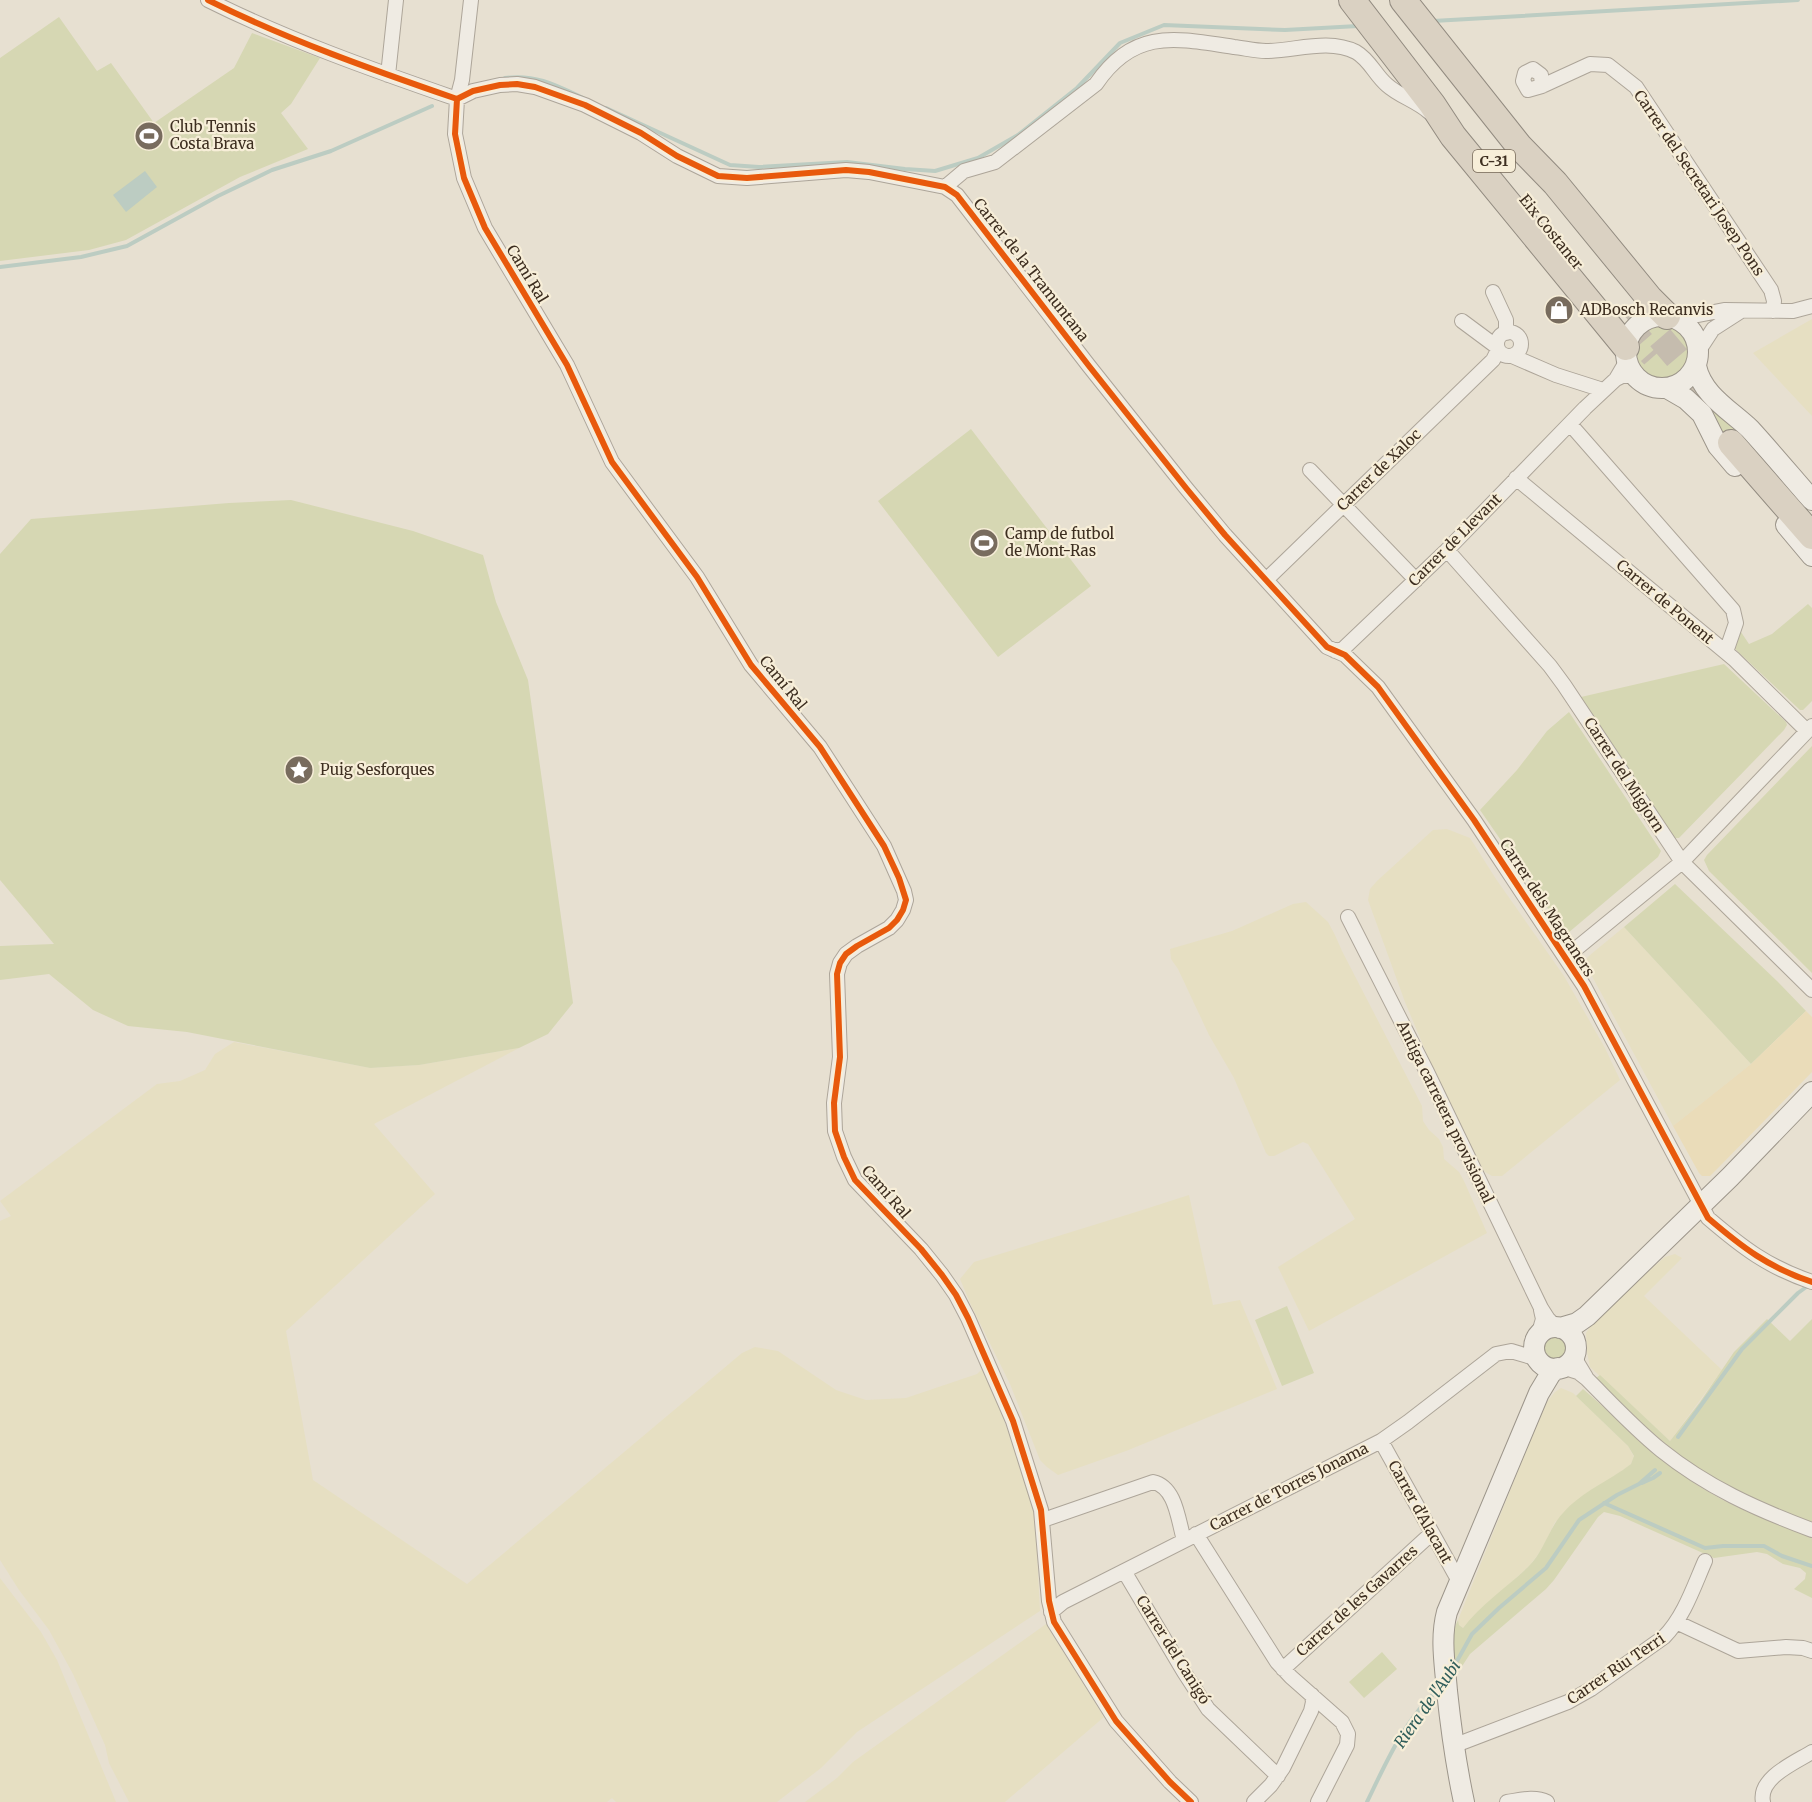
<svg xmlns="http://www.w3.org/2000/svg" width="1812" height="1802" font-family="Merriweather,serif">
	<rect width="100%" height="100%" fill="#e7e0d1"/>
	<path fill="#e6dfc2" d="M1812,319V416L1753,353Z
		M1447,829L1470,838L1496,879L1564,976L1605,1048L1620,1080L1502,1176H1492L1485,1172L1477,1162L1436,1076L1405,1002L1368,900L1370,889L1377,881L1433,830Z
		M1306,902L1328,922L1335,935L1342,951L1422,1106L1423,1121L1429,1130L1439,1139L1443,1147L1444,1159L1459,1172L1464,1181L1487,1233L1309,1331L1278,1267L1355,1219L1308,1144L1303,1142L1274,1156H1269L1266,1153L1234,1078L1209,1035L1178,969L1171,959L1170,949L1232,931L1293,904Z
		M1624,927L1751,1064L1673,1126L1586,965V959L1590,955Z
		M234,1042L370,1068L419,1065L519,1048L374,1124L435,1194L286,1331L313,1480L467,1584L742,1353L755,1347L778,1351L836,1390L866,1400L906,1398L977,1374L984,1367L1030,1491L1035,1513L1040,1611L857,1732L821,1768L777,1802H616L612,1798L607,1802H129L109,1763L105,1745L73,1674L49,1630L19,1590L0,1560V1221L11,1216L0,1201L157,1084L180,1081L205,1070L215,1054Z
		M1189,1195L1213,1305L1240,1300L1277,1389L1126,1451L1058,1475L1047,1467L1040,1460L1010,1384L971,1305L960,1279L974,1262L1136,1212Z
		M1675,1254L1682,1258L1644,1296L1722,1370L1670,1441L1590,1367L1587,1352L1586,1333L1592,1324L1632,1285L1665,1257Z
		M1561,1388L1573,1393L1628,1446L1634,1457L1631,1464L1555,1522L1542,1549L1530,1565L1480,1611L1463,1628L1459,1625L1458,1620L1528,1446L1547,1402L1555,1392Z
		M0,1578L41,1632L57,1660L116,1802H0Z
		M1046,1624L1104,1717L1005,1802H805L837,1778L853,1762Z"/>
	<path fill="#d6d7b3" d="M59,17L97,71L111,63L154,123L234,68L252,33L320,58L291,104L281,113L308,149L240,177L126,240L89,250L0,261V58Z
		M1635 352a28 28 0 1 1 56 0a28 28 0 1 1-56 0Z
		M1700,391L1745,431L1728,447L1694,397Z
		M971,429L1091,586L998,657L878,501Z
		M291,500L413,531L483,555L496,602L528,680L573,1003L548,1034L519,1048L419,1065L370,1068L187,1032L128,1026L93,1010L49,974L0,980V946L54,944L0,880V554L31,519L229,503Z
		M1808,604L1812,608V701L1803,710H1800L1733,647L1741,632L1749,644L1772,634Z
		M1724,664L1786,722L1787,725L1784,730L1679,838H1674L1581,697Z
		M1569,712L1661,851L1658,857L1568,933H1565L1480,810L1517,770L1547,731Z
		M1812,746V973L1709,871L1704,860L1707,855Z
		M1675,884L1777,981L1806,1011L1751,1064L1624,927Z
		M1287,1306L1314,1373L1282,1386L1255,1320Z
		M1767,1319L1790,1341L1812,1319V1522C1779,1511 1744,1498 1715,1480C1670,1452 1633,1415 1596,1378L1600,1375L1670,1441L1700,1402L1734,1352Z
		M1544 1348a11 11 0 1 1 22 0a11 11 0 1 1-22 0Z
		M1583,1389C1625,1425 1665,1468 1714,1495C1745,1513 1779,1524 1812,1536V1598L1794,1589L1805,1579L1806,1573L1800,1568L1783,1564L1767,1554L1757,1552L1714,1558L1620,1516L1604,1512L1598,1517L1554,1580L1546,1589L1470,1654L1455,1677C1453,1658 1449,1637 1458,1620L1459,1625L1463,1628C1480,1605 1507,1587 1528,1567C1544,1552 1548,1529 1563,1513C1581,1492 1609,1481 1631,1464L1634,1456L1628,1446L1576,1396Z
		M1382,1652L1397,1669L1364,1698L1349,1682Z"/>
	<path fill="#eadcb9" d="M1806,1011L1812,1017V1072L1720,1166L1710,1176H1702L1699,1173L1673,1126L1751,1064Z"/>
	<path fill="#bcccc2" d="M145,171L157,187L126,212L113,195Z"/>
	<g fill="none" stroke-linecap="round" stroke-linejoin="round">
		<path stroke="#bcccc2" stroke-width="4" d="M1433,21L1798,0
			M505,78C536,74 556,85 583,98
			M606,108L730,165L759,167L847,162L905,169L935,171L978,158L1018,135L1077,88L1120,43L1164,25L1285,30L1358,26
			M0,267L81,257L127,246L218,196L272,170L331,151L432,106
			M1678,1437L1742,1349L1798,1293L1809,1285
			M1642,1483L1653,1478L1660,1473
			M1604,1503L1705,1548L1723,1546H1764L1782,1556L1812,1566
			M1452,1670L1472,1634L1499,1608L1546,1568L1579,1520L1617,1495L1639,1484L1655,1470
			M1367,1802C1386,1763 1405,1718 1439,1689"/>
		<path stroke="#c5bcae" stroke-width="26" stroke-dasharray="26 13" stroke-linecap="butt" d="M1635,308L1708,394
			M1625,323L1654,356"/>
		<g stroke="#ada599" stroke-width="16">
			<path id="street" d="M208,0C288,40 373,70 457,99
				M471,0L462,80L457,99L455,134L464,178L485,228L567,365L612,462L697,577L751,665L820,747L884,846L904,891L906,900L903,910L897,920L889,928L857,946L846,954L840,963L837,974L840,1057L834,1103L835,1131L844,1157L855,1180L921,1249L942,1275L956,1295L968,1318L1013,1421L1041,1510L1049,1601L1054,1622L1116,1721L1170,1782L1191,1802
				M388,75L396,0
				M1542,86L1528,90L1523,81L1525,73L1533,69L1541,75L1542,86L1590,64L1608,65L1636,87L1771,290L1774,301L1773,311
				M457,99L473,91L500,85L517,84L535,87L585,105L641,133L677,156L718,176L747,178L846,170L869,172L945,187L957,195L1089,366L1186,488L1225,535L1327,647L1345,655L1378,687L1474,820L1584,986L1708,1218C1743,1248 1768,1267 1812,1282
				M945,187L964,171L995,162L1096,84C1134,28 1175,38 1234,47C1244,48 1255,51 1266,51C1295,51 1328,38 1356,52C1370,60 1375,75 1387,85C1399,96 1417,101 1429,112
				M1493,292L1506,320V333
				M1678,319L1724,310L1793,311L1812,306
				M1462,321L1497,347
				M1497 344a12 12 0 1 1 24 0a12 12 0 1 1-24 0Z
				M1698,352L1713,329L1741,311
				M1512,356L1556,375L1603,390
				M1616,379L1622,376H1634
				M1570,424L1733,610L1736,623L1726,652
				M1310,470L1416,580
				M1516,478L1734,659L1807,731
				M1447,550L1550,666L1564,685L1682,862L1812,990
				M1266,580L1493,360L1498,350
				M1335,651L1343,649L1447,550L1585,408L1616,379L1626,362
				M1348,917L1427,1072L1541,1308L1548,1319L1556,1327
				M1566,957L1682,862L1812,726
				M1538,1336L1543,1319L1541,1310
				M1576,1350L1577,1362L1586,1377
				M1562,1367L1578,1372L1587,1379C1611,1403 1634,1428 1661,1450C1707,1487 1756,1509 1812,1530
				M1381,1441L1460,1583
				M1043,1520L1153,1482C1176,1487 1178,1520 1184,1540
				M1196,1534L1277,1662L1291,1677L1342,1722L1348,1734L1347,1745L1318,1802
				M1124,1571L1184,1672L1208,1709L1278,1776
				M1051,1612L1063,1602L1381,1441L1408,1422L1496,1354L1511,1351L1538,1359
				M1676,1622L1738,1651L1786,1647L1803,1648L1812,1651
				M1283,1669L1432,1533
				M1453,1746L1568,1702L1591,1689L1664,1637C1684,1617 1694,1586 1705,1561
				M1254,1802L1271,1785L1283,1768L1311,1711L1313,1702L1312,1695
				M1507,1802C1520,1800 1535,1796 1547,1802
				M1763,1802C1758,1778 1794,1763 1812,1752"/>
		</g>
		<g stroke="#9c958a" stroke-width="22">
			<path id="secondary" d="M1626 352a36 36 0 1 1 72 0a36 36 0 1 1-72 0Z
				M1696,366C1702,395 1730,410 1750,429C1771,452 1791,476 1812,500
				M1667,388L1686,399L1702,414L1718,446L1735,466
				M1786,525L1812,556
				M1534 1348a21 21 0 1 1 42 0a21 21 0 1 1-42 0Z
				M1560,1328L1577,1323L1587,1316L1730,1177L1812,1092
				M1464,1802C1456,1765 1451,1729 1447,1691C1445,1665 1440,1638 1447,1612L1539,1393L1551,1373L1558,1368"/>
		</g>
		<g stroke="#928b80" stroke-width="28">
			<path id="highway" d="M1352,0L1432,104L1453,136L1626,347
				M1403,0L1519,146L1555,183L1650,299L1667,316
				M1731,443L1812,536"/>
		</g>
		<use href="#street" stroke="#efebe3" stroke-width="14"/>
		<use href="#secondary" stroke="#efebe3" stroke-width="20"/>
		<use href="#highway" stroke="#dad1c2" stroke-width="26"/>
		<g stroke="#f7eed8" stroke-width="10">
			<path id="cycleway" d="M208,0C288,40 373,70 457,99
				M457,99L455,134L464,178L485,228L567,365L612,462L697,577L751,665L820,747L884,846L899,878L906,900L903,910L897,920L889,928L857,946L846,954L840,963L837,974L840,1057L834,1103L835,1131L844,1157L855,1180L921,1249L942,1275L956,1295L968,1318L1013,1421L1041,1510L1049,1601L1054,1622L1116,1721L1170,1782L1191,1802
				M457,99L473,91L500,85L517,84L535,87L585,105L641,133L677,156L718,176L747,178L846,170L869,172L945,187L957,195L1089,366L1186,488L1225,535L1327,647L1345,655L1378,687L1474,820L1584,986L1708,1218C1743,1248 1768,1267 1812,1282"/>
		</g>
		<use href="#cycleway" stroke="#e8590c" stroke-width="6"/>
	</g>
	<defs>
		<g id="stadium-disc" transform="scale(1.5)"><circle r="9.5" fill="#786c5e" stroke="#f7eed8"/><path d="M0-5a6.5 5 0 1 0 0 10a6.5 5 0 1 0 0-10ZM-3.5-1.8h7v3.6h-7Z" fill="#fff"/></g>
		<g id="shop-disc" transform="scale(1.5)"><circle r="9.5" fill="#786c5e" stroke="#f7eed8"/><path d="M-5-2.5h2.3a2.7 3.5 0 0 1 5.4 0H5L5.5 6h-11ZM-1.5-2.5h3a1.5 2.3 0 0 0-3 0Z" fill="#fff"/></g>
		<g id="sight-disc" transform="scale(1.5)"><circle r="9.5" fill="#786c5e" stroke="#f7eed8"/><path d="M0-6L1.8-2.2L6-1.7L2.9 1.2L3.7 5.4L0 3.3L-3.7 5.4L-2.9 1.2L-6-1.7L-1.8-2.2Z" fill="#fff"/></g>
	</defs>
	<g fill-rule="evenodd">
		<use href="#stadium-disc" x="149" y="136"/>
		<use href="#shop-disc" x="1559" y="310"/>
		<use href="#stadium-disc" x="984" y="543"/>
		<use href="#sight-disc" x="299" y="770"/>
	</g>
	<g text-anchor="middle" stroke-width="4.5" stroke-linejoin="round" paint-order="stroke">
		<rect fill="#f7eed8" stroke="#756857" stroke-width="1.5" x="1473" y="150" width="42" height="22" rx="4.5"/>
		<g font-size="14" font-weight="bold" fill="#3d2e20">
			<text x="1494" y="166">C-31</text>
		</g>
		<g font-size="15" fill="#3d2e20" stroke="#f7eed8" text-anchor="start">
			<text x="170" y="132">Club Tennis<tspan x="170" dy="17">Costa Brava</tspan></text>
			<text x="1580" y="315">ADBosch Recanvis</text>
			<text x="1005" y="539">Camp de futbol<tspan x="1005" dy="17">de Mont-Ras</tspan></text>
			<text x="320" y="775">Puig Sesforques</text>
		</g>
		<g font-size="15" fill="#3d2e20" stroke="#f7eed8">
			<text transform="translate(1699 183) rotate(56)" y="5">Carrer del Secretari Josep Pons</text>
			<text transform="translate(1551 232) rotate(51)" y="5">Eix Costaner</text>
			<text transform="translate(1031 270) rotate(52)" y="5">Carrer de la Tramuntana</text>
			<text transform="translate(527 274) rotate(59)" y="5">Camí Ral</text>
			<text transform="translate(1379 470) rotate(-44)" y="5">Carrer de Xaloc</text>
			<text transform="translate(1455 540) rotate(-45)" y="5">Carrer de Llevant</text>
			<text transform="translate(1665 602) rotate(40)" y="5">Carrer de Ponent</text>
			<text transform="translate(783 683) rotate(51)" y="5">Camí Ral</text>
			<text transform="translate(1624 775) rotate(57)" y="5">Carrer del Migjorn</text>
			<text transform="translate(1547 908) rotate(57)" y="5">Carrer dels Magraners</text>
			<text transform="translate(1445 1112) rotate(64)" y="5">Antiga carretera provisional</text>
			<text transform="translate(886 1192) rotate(49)" y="5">Camí Ral</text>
			<text transform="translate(1289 1487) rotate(-27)" y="5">Carrer de Torres Jonama</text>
			<text transform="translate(1420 1512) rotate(61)" y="5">Carrer d'Alacant</text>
			<text transform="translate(1357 1601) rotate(-42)" y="5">Carrer de les Gavarres</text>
			<text transform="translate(1173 1650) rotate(58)" y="5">Carrer del Canigó</text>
			<text transform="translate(1616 1669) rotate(-34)" y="5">Carrer Riu Terri</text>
		</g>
		<g font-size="16" font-style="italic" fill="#2f5d5a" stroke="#f7eed8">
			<text transform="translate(1427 1704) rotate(-55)" y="6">Riera de l'Aubi</text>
		</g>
	</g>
</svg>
